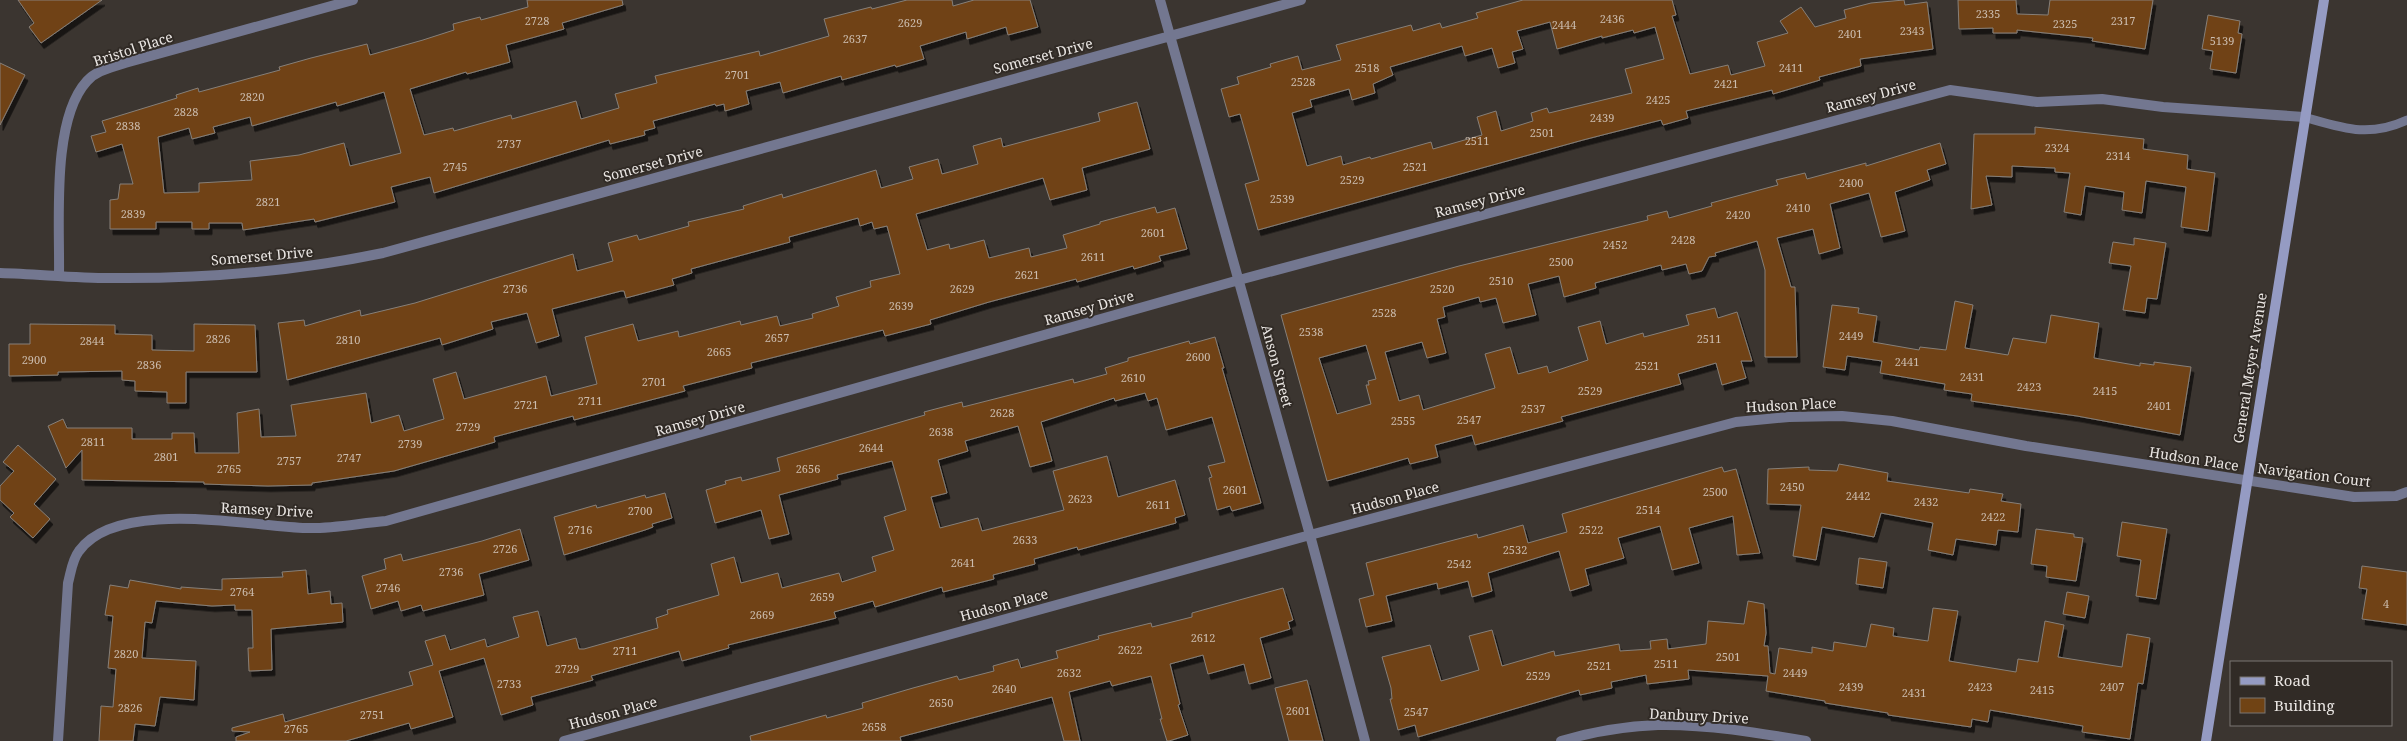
<svg xmlns="http://www.w3.org/2000/svg" width="2407" height="741" font-family="'Noto Serif',serif">
	<defs>
		<filter id="shadow"><feDropShadow dx="3" dy="5.5" stdDeviation="0" flood-color="#0009"/></filter>
	</defs>
	<rect width="100%" height="100%" fill="#3b3530"/>
	<path fill="#704314" stroke="#867f79" fill-rule="evenodd" filter="url(#shadow)" d="M18,0H102L41,43L29,27L34,23Z
		M527,0H622L623,5L562,23L564,29L506,45L510,62L467,74L466,72L410,89L424,135L453,128L454,131L511,115L512,119L576,101L581,119L619,108L615,94L657,83L655,76L759,51L760,56L829,36L824,19L871,7L872,9L907,0H952L953,6L974,0H1030L1038,27L1008,35L1006,27L967,39L966,32L920,46L924,59L896,67L895,65L842,80L841,76L783,93L780,82L746,91L749,104L725,111L724,104L716,106L715,104L653,121L655,128L644,131L645,135L610,144L609,140L434,193L430,177L391,187L395,202L315,222L314,219L243,230L242,223H209V229H192V222H156V229H110V200L118,199L120,184H133L122,144L96,152L91,136L106,132L102,121L177,98L176,95L198,88L199,92L280,70L279,67L311,58L367,44L370,55L423,40L454,30L453,24L480,17L481,20L528,7ZM384,92L401,153L350,166L344,143L299,155L250,161L252,180L199,183V192L164,193L158,137L189,128L192,139L215,133L213,127L250,117L252,126L336,102L337,106Z
		M1523,0H1672L1676,15L1672,16L1690,74L1728,65L1731,75L1765,66L1757,42L1788,33L1780,21L1801,7L1815,27L1846,18L1844,10L1871,3L1904,0L1905,5L1927,2L1933,49L1860,59L1861,66L1819,77L1820,80L1773,94L1772,90L1686,111L1688,118L1663,125L1661,120L1583,140L1258,230L1245,184L1259,180L1240,114L1229,117L1221,89L1239,84L1237,77L1271,67L1270,64L1298,56L1302,70L1341,60L1336,45L1411,25L1413,31L1440,23L1442,28L1478,18L1476,13ZM1550,22L1557,49L1602,36V38L1633,30L1634,33L1655,27L1664,59L1625,69L1632,93L1549,113L1547,108L1531,113L1533,121L1501,131L1496,111L1477,117L1482,135L1433,149L1431,142L1371,159L1370,157L1343,165L1341,156L1307,166L1292,113L1312,107L1310,100L1349,89L1352,100L1375,93L1373,84L1393,75L1390,67L1462,46L1465,56L1492,48L1498,68L1515,63L1512,52L1523,49L1517,31Z
		M1958,0H2016L2017,14L2048,15L2050,0H2153L2145,49L2092,41L2093,38L2017,30V33H1993V28L1959,29Z
		M2208,15L2240,21L2238,33L2242,34L2236,73L2210,69L2213,51L2202,49Z
		M0,63L25,75L0,125Z
		M1137,102L1150,149L1082,168L1087,190L1050,200L1043,178L916,214L927,250L949,244L950,249L984,240L989,258L1029,248L1031,257L1067,248L1063,235L1100,224V222L1155,207L1157,213L1175,208L1187,249L1159,256L1161,261L1134,269L1133,266L1077,282L1076,279L989,302L930,320L931,324L885,336L883,330L751,363L752,368L683,386L685,391L574,420L573,416L494,437L495,442L394,471L312,483V485L268,486L204,484V482L82,480V450L66,468L48,426L63,419L67,428H132V439H172V433H194L195,453H239L237,413L259,409L261,437L296,436L291,405L366,393L371,423L399,415L404,431L444,419L433,379L456,372L464,399L546,376L551,396L597,384L585,337L633,324L638,341L678,331L679,337L740,321L741,325L777,316L780,326L813,318L812,314L839,306L836,297L871,287L870,281L900,274L887,226L874,229L872,222L860,226L858,218L789,237L790,242L691,269L692,273L672,279L674,285L626,298L624,291H621L552,309L559,336L536,343L527,313L491,322L493,329L442,345L440,338L287,380L278,323L304,320L305,326L360,310L361,316L415,303L573,254L577,271L613,261L608,243L637,235L639,240L689,226L688,222L744,209L743,206L782,194L783,198L876,170L881,188L913,179L909,167L938,159L942,174L978,164L973,146L1001,138L1003,147L1100,121L1098,113Z
		M2035,127L2144,139L2143,149L2188,155L2187,169L2215,173L2208,231L2181,227L2186,187L2146,181L2142,213L2122,210L2124,192L2085,186L2081,215L2064,212L2070,173L2055,172V168L2012,166V177L1986,176L1992,205L1971,209L1974,134H2035Z
		M1940,143L1946,164L1927,170L1930,180L1895,192L1905,231L1881,237L1869,193L1830,204L1840,248L1819,254L1813,229L1777,238L1791,287H1795L1797,357H1765V270L1757,241L1715,253L1716,256L1709,257L1702,271L1689,274L1686,264L1662,270L1661,265L1595,283L1596,288L1564,297L1559,276L1528,284L1536,315L1503,323L1496,298L1480,302L1479,297L1443,307L1445,317L1437,319L1446,353L1427,358L1422,342L1385,352L1399,401L1419,395L1423,410L1495,388L1485,354L1510,347L1518,374L1547,366L1549,373L1588,360L1578,327L1600,321L1606,344L1643,333L1644,337L1689,325L1686,315L1715,308L1718,318L1737,312L1752,361H1741L1746,378L1722,385L1716,363L1678,374L1681,384L1561,417L1563,421L1475,445L1472,435L1435,445L1438,457L1410,464L1408,458L1327,481L1281,315L1459,266L1648,220L1647,216L1667,211L1669,218L1712,206L1711,203L1778,185L1776,180L1805,173L1807,179L1866,163V166ZM1366,345L1376,379L1368,381L1369,385H1366L1371,404L1337,414L1319,358Z
		M2134,238L2166,243L2157,299L2147,298L2145,313L2123,310L2131,266L2109,263L2113,242L2134,245Z
		M1955,301L1973,305L1965,348L2008,355L2013,338L2046,343L2051,315L2099,323L2094,358L2140,366V363L2154,365V362L2191,367L2180,435L2077,416L1971,401L1972,394L1944,390L1945,384L1880,373L1882,361L1847,356L1845,370L1823,367L1832,305L1859,308L1858,313L1877,316L1873,342L1919,350L1920,347L1946,350Z
		M30,324L115,325V334L152,335V350L194,351V324L255,325L257,372H186V403H167V392L135,391V381L122,380V371L58,372V375L9,376V344H30Z
		M1215,337L1224,368H1222L1261,503L1232,511L1230,506L1217,510L1209,478L1212,477L1208,466L1225,462L1212,417L1166,430L1157,398L1148,401L1145,393L1115,401L1114,398L1041,422L1052,461L1030,467L1018,426L965,441L968,451L938,460L947,493L931,497L940,528L978,518L982,531L1064,510L1053,471L1107,456L1118,497L1175,480L1185,515L1175,518L1176,523L1078,550L1077,547L1034,559L1035,564L993,575L994,579L943,592L942,587L875,607L873,601L834,612L836,618L728,645L729,648L682,661L679,651L591,676L593,680L531,697L533,705L501,715L484,658L439,671L453,717L411,729L409,723L346,741H236V737L250,732L232,731V728L283,714L285,722L413,685L409,672L433,665L425,641L445,635L450,650L485,639L487,647L519,637L513,617L538,611L547,646L576,638L579,649H584L658,628L656,618L668,614L667,610L719,595L711,564L734,557L741,583L778,573L782,588L839,573L842,582L876,571L872,557L894,550L884,517L906,510L892,461L837,475L838,479L779,495L789,534L769,539L761,510L715,523L706,490L726,484L725,481L741,477L742,481L780,471L777,458L911,419L925,415L924,412L962,402L963,407L1073,379L1074,383L1107,374L1105,368L1128,361V358L1189,341L1190,344Z
		M18,445L56,479L34,504L50,519L33,538L10,517L14,513L0,500V486L14,471L3,462Z
		M1839,464L1888,473L1887,481L1969,493L1970,489L2003,494L2001,501L2021,504L2018,532L1998,530L1996,545L1956,539L1953,555L1928,550L1933,523L1881,513L1874,537L1822,527L1816,560L1793,556L1801,505L1767,504L1768,469L1809,467V470L1837,471Z
		M1722,467L1724,472L1736,469L1760,553L1737,555L1733,516L1689,528L1699,563L1672,570L1660,526L1618,538L1624,558L1585,569L1589,585L1570,591L1559,551L1488,573L1492,591L1472,597L1468,581L1438,589L1437,583L1386,596L1392,621L1366,627L1359,599L1374,595L1366,563L1477,534L1478,538L1523,525L1528,543L1567,532L1562,514Z
		M665,493L672,518L652,524L653,527L645,530L564,555L554,517L596,505L597,508L645,495L646,498Z
		M2122,522L2167,529L2156,599L2136,596L2141,560L2117,556Z
		M520,529L529,560L479,574L484,595L423,611L421,605L401,611L398,601L371,609L362,576L386,569L384,559L401,554L403,561L482,541Z
		M2036,529L2074,534V537L2083,538L2076,581L2046,577L2047,566L2031,564Z
		M1859,558L1887,562L1883,588L1856,584Z
		M2362,566L2407,572V625L2362,619L2367,589L2359,588Z
		M306,570L308,594L330,591L331,604L342,603L343,622L271,629L272,670L249,671L248,648H253L252,610H235V605L212,606L156,601L152,623L145,622L142,658L196,661L194,700L160,697L155,726L135,724L133,741H99L101,706L113,707L116,669L108,668L113,616L105,615L110,585L128,588L130,580L181,589V587L222,590V579L283,577L282,572Z
		M1283,588L1293,620L1288,622L1290,629L1260,638L1271,678L1249,684L1244,664L1208,674L1203,655L1170,664L1180,704L1178,705L1188,735L1169,741H1167L1160,719H1162L1151,676L1112,686L1110,681L1069,692L1080,741H1064L1052,697L900,737L901,741H751L750,736L826,715L827,718L863,708L862,703L913,688L957,676L959,680L994,671L993,666L1018,659L1021,668L1058,658L1056,651L1099,639L1098,636L1151,623L1152,627L1192,617V613Z
		M2067,592L2089,596L2085,618L2063,614Z
		M1748,601L1764,604L1766,633L1764,646H1768L1770,673L1775,674L1779,648L1812,653V647L1833,651L1834,642L1866,647L1871,624L1894,628L1893,636L1928,641L1933,608L1958,611L1949,661L2016,672L2018,659L2038,662L2045,621L2064,625L2058,657L2122,667L2127,634L2150,638L2143,684L2138,683L2130,739L2082,732L2083,726L1990,710L1988,722L1972,719L1971,727L1888,715V713L1825,703V701L1766,691L1768,676L1688,670L1689,679L1647,684L1646,675L1611,682L1612,688L1580,695L1579,690L1418,737L1415,725L1398,730L1390,699H1392L1391,688L1382,657L1430,645L1441,681L1479,670L1469,636L1492,630L1502,666L1554,651L1555,656L1619,644L1620,651L1651,649L1650,641L1667,639L1668,649L1706,644L1708,621L1744,624Z
		M1307,680L1323,741H1289L1275,688Z"/>
	<g fill="none" stroke-linecap="round" stroke-linejoin="round">
		<path stroke="#737790" stroke-width="9" d="M2304,117C2343,128 2368,138 2407,120"/>
		<path stroke="#737790" stroke-width="10" d="M1160,0L1310,535L1365,741
			M0,273C37,274 74,278 110,278C199,279 296,271 383,253L1301,0
			M59,275C60,223 51,120 87,81C97,70 111,68 125,63L353,0
			M58,741L68,583C71,572 72,560 79,551C117,498 249,526 306,528C332,529 360,523 386,521L1239,280L1950,90L2037,102L2102,99L2163,107L2304,117
			M564,741L1310,535L1736,422L1789,417L1842,416L1892,421L2026,446L2354,497L2396,496L2407,492
			M1561,741C1592,732 1626,726 1658,725C1706,724 1759,733 1806,741"/>
		<path stroke="#959bc3" stroke-width="10" d="M2206,741L2324,0"/>
	</g>
	<g text-anchor="middle" stroke-width="4" stroke-linejoin="round" paint-order="stroke">
		<g font-size="11" fill="#ccbdaf">
			<text x="1988" y="18">2335</text>
			<text x="1612" y="23">2436</text>
			<text x="537" y="25">2728</text>
			<text x="2123" y="25">2317</text>
			<text x="910" y="27">2629</text>
			<text x="2065" y="28">2325</text>
			<text x="1564" y="29">2444</text>
			<text x="1912" y="35">2343</text>
			<text x="1850" y="38">2401</text>
			<text x="855" y="43">2637</text>
			<text x="2222" y="45">5139</text>
			<text x="1367" y="72">2518</text>
			<text x="1791" y="72">2411</text>
			<text x="737" y="79">2701</text>
			<text x="1303" y="86">2528</text>
			<text x="1726" y="88">2421</text>
			<text x="252" y="101">2820</text>
			<text x="1658" y="104">2425</text>
			<text x="186" y="116">2828</text>
			<text x="1602" y="122">2439</text>
			<text x="128" y="130">2838</text>
			<text x="1542" y="137">2501</text>
			<text x="1477" y="145">2511</text>
			<text x="509" y="148">2737</text>
			<text x="2057" y="152">2324</text>
			<text x="2118" y="160">2314</text>
			<text x="455" y="171">2745</text>
			<text x="1415" y="171">2521</text>
			<text x="1352" y="184">2529</text>
			<text x="1851" y="187">2400</text>
			<text x="1282" y="203">2539</text>
			<text x="268" y="206">2821</text>
			<text x="1798" y="212">2410</text>
			<text x="133" y="218">2839</text>
			<text x="1738" y="219">2420</text>
			<text x="1153" y="237">2601</text>
			<text x="1683" y="244">2428</text>
			<text x="1615" y="249">2452</text>
			<text x="1093" y="261">2611</text>
			<text x="1561" y="266">2500</text>
			<text x="1027" y="279">2621</text>
			<text x="1501" y="285">2510</text>
			<text x="515" y="293">2736</text>
			<text x="962" y="293">2629</text>
			<text x="1442" y="293">2520</text>
			<text x="901" y="310">2639</text>
			<text x="1384" y="317">2528</text>
			<text x="1311" y="336">2538</text>
			<text x="1851" y="340">2449</text>
			<text x="777" y="342">2657</text>
			<text x="218" y="343">2826</text>
			<text x="1709" y="343">2511</text>
			<text x="348" y="344">2810</text>
			<text x="92" y="345">2844</text>
			<text x="719" y="356">2665</text>
			<text x="1198" y="361">2600</text>
			<text x="34" y="364">2900</text>
			<text x="1907" y="366">2441</text>
			<text x="149" y="369">2836</text>
			<text x="1647" y="370">2521</text>
			<text x="1972" y="381">2431</text>
			<text x="1133" y="382">2610</text>
			<text x="654" y="386">2701</text>
			<text x="2029" y="391">2423</text>
			<text x="1590" y="395">2529</text>
			<text x="2105" y="395">2415</text>
			<text x="590" y="405">2711</text>
			<text x="526" y="409">2721</text>
			<text x="2159" y="410">2401</text>
			<text x="1533" y="413">2537</text>
			<text x="1002" y="417">2628</text>
			<text x="1469" y="424">2547</text>
			<text x="1403" y="425">2555</text>
			<text x="468" y="431">2729</text>
			<text x="941" y="436">2638</text>
			<text x="93" y="446">2811</text>
			<text x="410" y="448">2739</text>
			<text x="871" y="452">2644</text>
			<text x="166" y="461">2801</text>
			<text x="349" y="462">2747</text>
			<text x="289" y="465">2757</text>
			<text x="229" y="473">2765</text>
			<text x="808" y="473">2656</text>
			<text x="1792" y="491">2450</text>
			<text x="1235" y="494">2601</text>
			<text x="1715" y="496">2500</text>
			<text x="1858" y="500">2442</text>
			<text x="1080" y="503">2623</text>
			<text x="1926" y="506">2432</text>
			<text x="1158" y="509">2611</text>
			<text x="1648" y="514">2514</text>
			<text x="640" y="515">2700</text>
			<text x="1993" y="521">2422</text>
			<text x="580" y="534">2716</text>
			<text x="1591" y="534">2522</text>
			<text x="1025" y="544">2633</text>
			<text x="505" y="553">2726</text>
			<text x="1515" y="554">2532</text>
			<text x="963" y="567">2641</text>
			<text x="1459" y="568">2542</text>
			<text x="451" y="576">2736</text>
			<text x="388" y="592">2746</text>
			<text x="242" y="596">2764</text>
			<text x="822" y="601">2659</text>
			<text x="2386" y="608">4</text>
			<text x="762" y="619">2669</text>
			<text x="1203" y="642">2612</text>
			<text x="1130" y="654">2622</text>
			<text x="625" y="655">2711</text>
			<text x="126" y="658">2820</text>
			<text x="1728" y="661">2501</text>
			<text x="1666" y="668">2511</text>
			<text x="1599" y="670">2521</text>
			<text x="567" y="673">2729</text>
			<text x="1069" y="677">2632</text>
			<text x="1795" y="677">2449</text>
			<text x="1538" y="680">2529</text>
			<text x="509" y="688">2733</text>
			<text x="1851" y="691">2439</text>
			<text x="1980" y="691">2423</text>
			<text x="2112" y="691">2407</text>
			<text x="1004" y="693">2640</text>
			<text x="2042" y="694">2415</text>
			<text x="1914" y="697">2431</text>
			<text x="941" y="707">2650</text>
			<text x="130" y="712">2826</text>
			<text x="1298" y="715">2601</text>
			<text x="1416" y="716">2547</text>
			<text x="372" y="719">2751</text>
			<text x="874" y="731">2658</text>
			<text x="296" y="733">2765</text>
		</g>
		<g font-size="14" fill="#eae6e3" stroke="#312b26">
			<text transform="translate(133 49) rotate(-18)" y="5">Bristol Place</text>
			<text transform="translate(1043 56) rotate(-15)" y="5">Somerset Drive</text>
			<text transform="translate(1871 96) rotate(-15)" y="5">Ramsey Drive</text>
			<text transform="translate(653 164) rotate(-15)" y="5">Somerset Drive</text>
			<text transform="translate(1480 201) rotate(-15)" y="5">Ramsey Drive</text>
			<text transform="translate(262 256) rotate(-5)" y="5">Somerset Drive</text>
			<text transform="translate(1089 308) rotate(-16)" y="5">Ramsey Drive</text>
			<text transform="translate(1277 366) rotate(75)" y="5">Anson Street</text>
			<text transform="translate(2250 368) rotate(-81)" y="5">General Meyer Avenue</text>
			<text transform="translate(1791 405) rotate(-3)" y="5">Hudson Place</text>
			<text transform="translate(700 419) rotate(-16)" y="5">Ramsey Drive</text>
			<text transform="translate(2194 459) rotate(9)" y="5">Hudson Place</text>
			<text transform="translate(2314 475) rotate(7)" y="5">Navigation Court</text>
			<text transform="translate(1395 498) rotate(-15)" y="5">Hudson Place</text>
			<text transform="translate(267 510) rotate(3)" y="5">Ramsey Drive</text>
			<text transform="translate(1004 605) rotate(-15)" y="5">Hudson Place</text>
			<text transform="translate(613 713) rotate(-15)" y="5">Hudson Place</text>
			<text transform="translate(1699 716) rotate(3)" y="5">Danbury Drive</text>
		</g>
	</g>
	<rect x="2230" y="661" width="162" height="65" fill="#312b26" stroke="#7b7672"/>
	<rect x="2240" y="677" width="25" height="8" fill="#959bc3" stroke="#7b7672"/>
	<text x="2274" y="686" font-size="15" fill="#eae6e3">Road</text>
	<rect x="2240" y="698" width="25" height="15" fill="#704314" stroke="#7b7672"/>
	<text x="2274" y="711" font-size="15" fill="#eae6e3">Building</text>
</svg>
